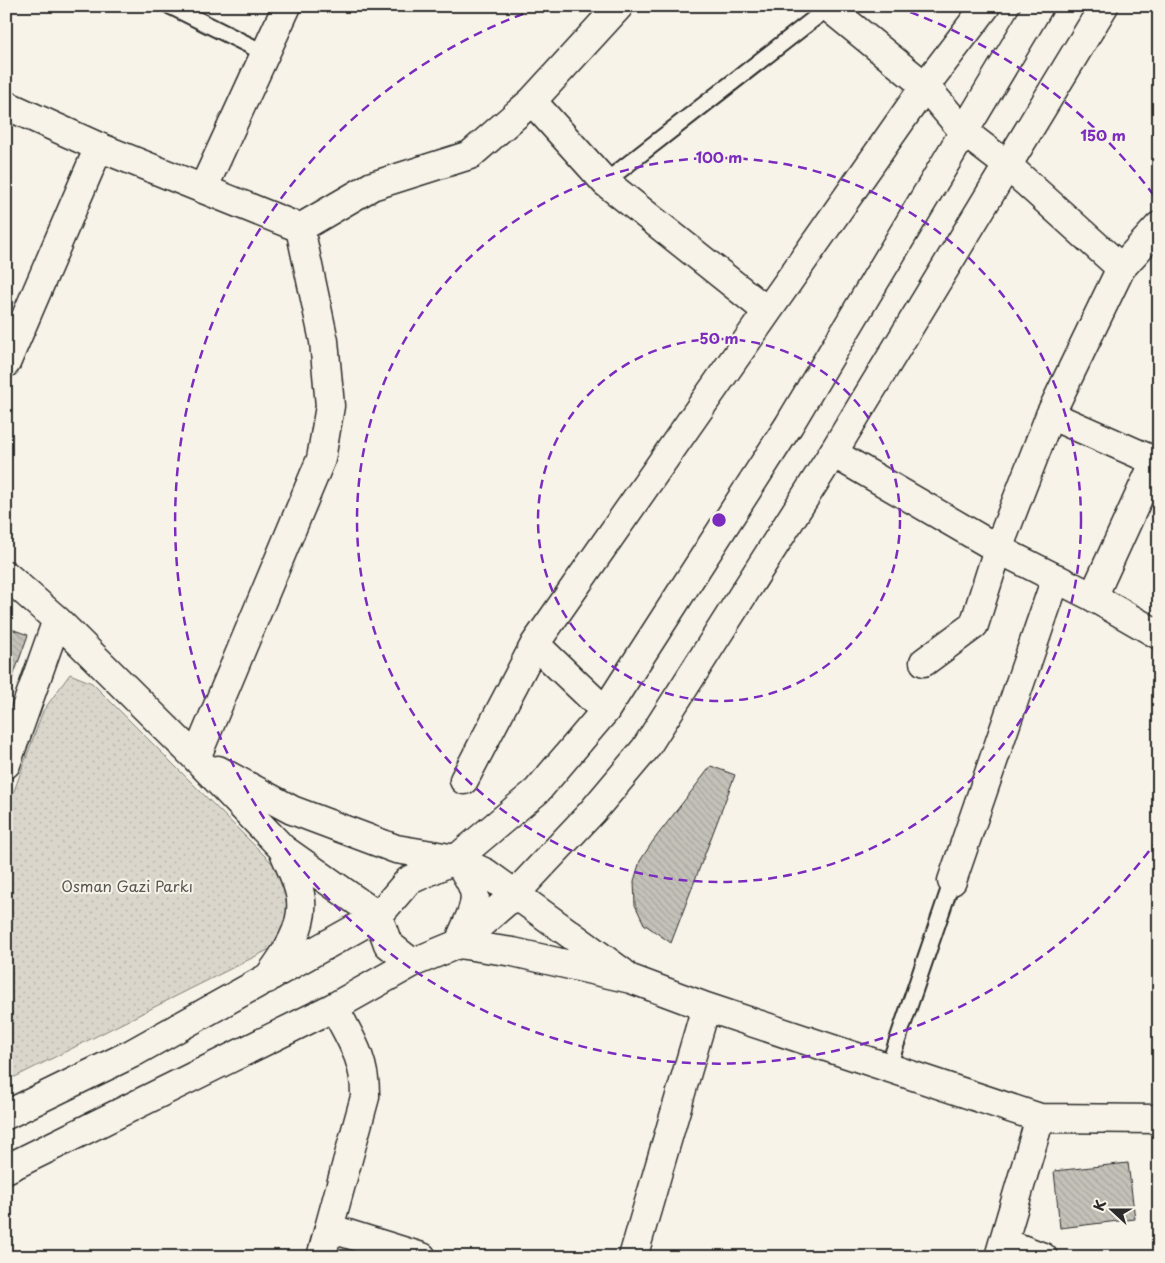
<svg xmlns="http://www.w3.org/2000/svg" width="1165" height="1263" font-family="'Playpen Sans',sans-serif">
	<defs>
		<pattern id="park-dots" width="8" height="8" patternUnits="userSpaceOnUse" patternTransform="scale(1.25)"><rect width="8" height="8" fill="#dad6cc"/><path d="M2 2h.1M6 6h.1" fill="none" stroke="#bbb8af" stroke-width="1.8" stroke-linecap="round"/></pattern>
		<pattern id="building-back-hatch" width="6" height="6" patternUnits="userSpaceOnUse" patternTransform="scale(1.25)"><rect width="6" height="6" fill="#c4c1b9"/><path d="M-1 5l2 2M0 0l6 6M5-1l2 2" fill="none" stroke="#a9a69f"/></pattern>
	</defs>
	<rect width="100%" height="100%" fill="#f7f3e8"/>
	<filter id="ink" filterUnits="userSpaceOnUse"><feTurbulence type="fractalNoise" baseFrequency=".02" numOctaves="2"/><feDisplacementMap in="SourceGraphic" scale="10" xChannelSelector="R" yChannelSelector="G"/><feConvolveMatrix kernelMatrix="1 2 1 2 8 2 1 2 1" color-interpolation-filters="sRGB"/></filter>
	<g filter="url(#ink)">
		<path fill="url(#park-dots)" stroke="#82807c" d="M70,674L92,683L285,876L296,908L286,938L270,949L15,1077L6,1074V813L43,711Z"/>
		<path fill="url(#building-back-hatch)" stroke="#2b2b2b" d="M6,627L28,635L6,696Z
			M711,766L735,775L671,943L644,924L635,905L634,881L640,861L653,841Z
			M1128,1163L1135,1219L1060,1228L1054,1171Z"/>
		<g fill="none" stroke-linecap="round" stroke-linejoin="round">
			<g stroke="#2b2b2b" stroke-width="19">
				<path id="lane" d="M170,6L267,54
					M605,182L829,7
					M888,1068L952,881"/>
			</g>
			<g stroke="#2b2b2b" stroke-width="31">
				<path id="street" d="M827,6L925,86L964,132L1007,165L1121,268
					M532,101L605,182L767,311
					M6,105L99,147L300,228
					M203,189L287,6
					M6,363L99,147
					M1050,415L1159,463
					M833,453L998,549L1093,597L1159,635
					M6,575L57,620L196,758L283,849L378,916
					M1093,597L1155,461
					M535,644L605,711
					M924,662L974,625L998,549L1050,415L1121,268L1159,226
					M196,758L321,459L330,406L324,341L300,228L372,186L470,155L532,101L619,6
					M6,764L57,620
					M218,770L292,810L396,849L456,859L486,873L622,972
					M464,780L535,644L925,86L986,6
					M952,881L1056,578
					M458,944L513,952L631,979L706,1007L1040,1118L1159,1119
					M267,979C285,955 307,925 300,894C297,879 288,863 283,849
					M329,1228L422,1257
					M1003,1242L1043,1257
					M321,1257L365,1097C366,1060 350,1038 334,1007
					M633,1257L706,1007
					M999,1257L1040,1118"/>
			</g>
			<g stroke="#2b2b2b" stroke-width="31">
				<path id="secondary" d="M456,859C481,894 479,898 462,935
					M378,916L388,944L412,963
					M6,1115L131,1054L378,916L408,881L456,859L537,791L605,711L789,425L1039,6
					M6,1169L334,1007L412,963L458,944L514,895L592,812L645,749L833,453L1104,6"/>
			</g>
			<use href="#lane" stroke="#f7f3e8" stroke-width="15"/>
			<use href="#street" stroke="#f7f3e8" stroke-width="28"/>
			<use href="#secondary" stroke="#f7f3e8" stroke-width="28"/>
		</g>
	</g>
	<g fill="none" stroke="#7b2cbf" stroke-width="2.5" stroke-dasharray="9 6">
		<circle cx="719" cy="520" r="181"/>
		<circle cx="719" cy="520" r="362"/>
		<path d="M1158 839A543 543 0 1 1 542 7M896 7A543 543 0 0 1 1158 201"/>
	</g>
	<g text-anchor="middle" stroke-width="4" stroke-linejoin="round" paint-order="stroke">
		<g font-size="15" fill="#575653" stroke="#f7f3e8">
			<text x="127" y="892">Osman Gazi Parkı</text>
		</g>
	</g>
	<circle cx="719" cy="520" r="8" fill="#7b2cbf" stroke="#f7f3e8" stroke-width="2.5"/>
	<g font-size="15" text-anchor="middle" font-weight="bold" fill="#7b2cbf" stroke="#f7f3e8" stroke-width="4" stroke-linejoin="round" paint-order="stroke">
		<text x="1103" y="141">150 m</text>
		<text x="719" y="163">100 m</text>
		<text x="719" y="344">50 m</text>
	</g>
	<rect width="1165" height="1263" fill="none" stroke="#f7f3e8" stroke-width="25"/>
	<rect x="12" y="12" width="1140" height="1238" fill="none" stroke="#2b2b2b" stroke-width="2" filter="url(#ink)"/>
	<g transform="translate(1112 1210) rotate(291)" stroke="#f7f3e8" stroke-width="4" paint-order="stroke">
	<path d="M0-4L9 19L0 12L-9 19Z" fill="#2b2b2b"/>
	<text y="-8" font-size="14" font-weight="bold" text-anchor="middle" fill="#2b2b2b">K</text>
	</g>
</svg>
